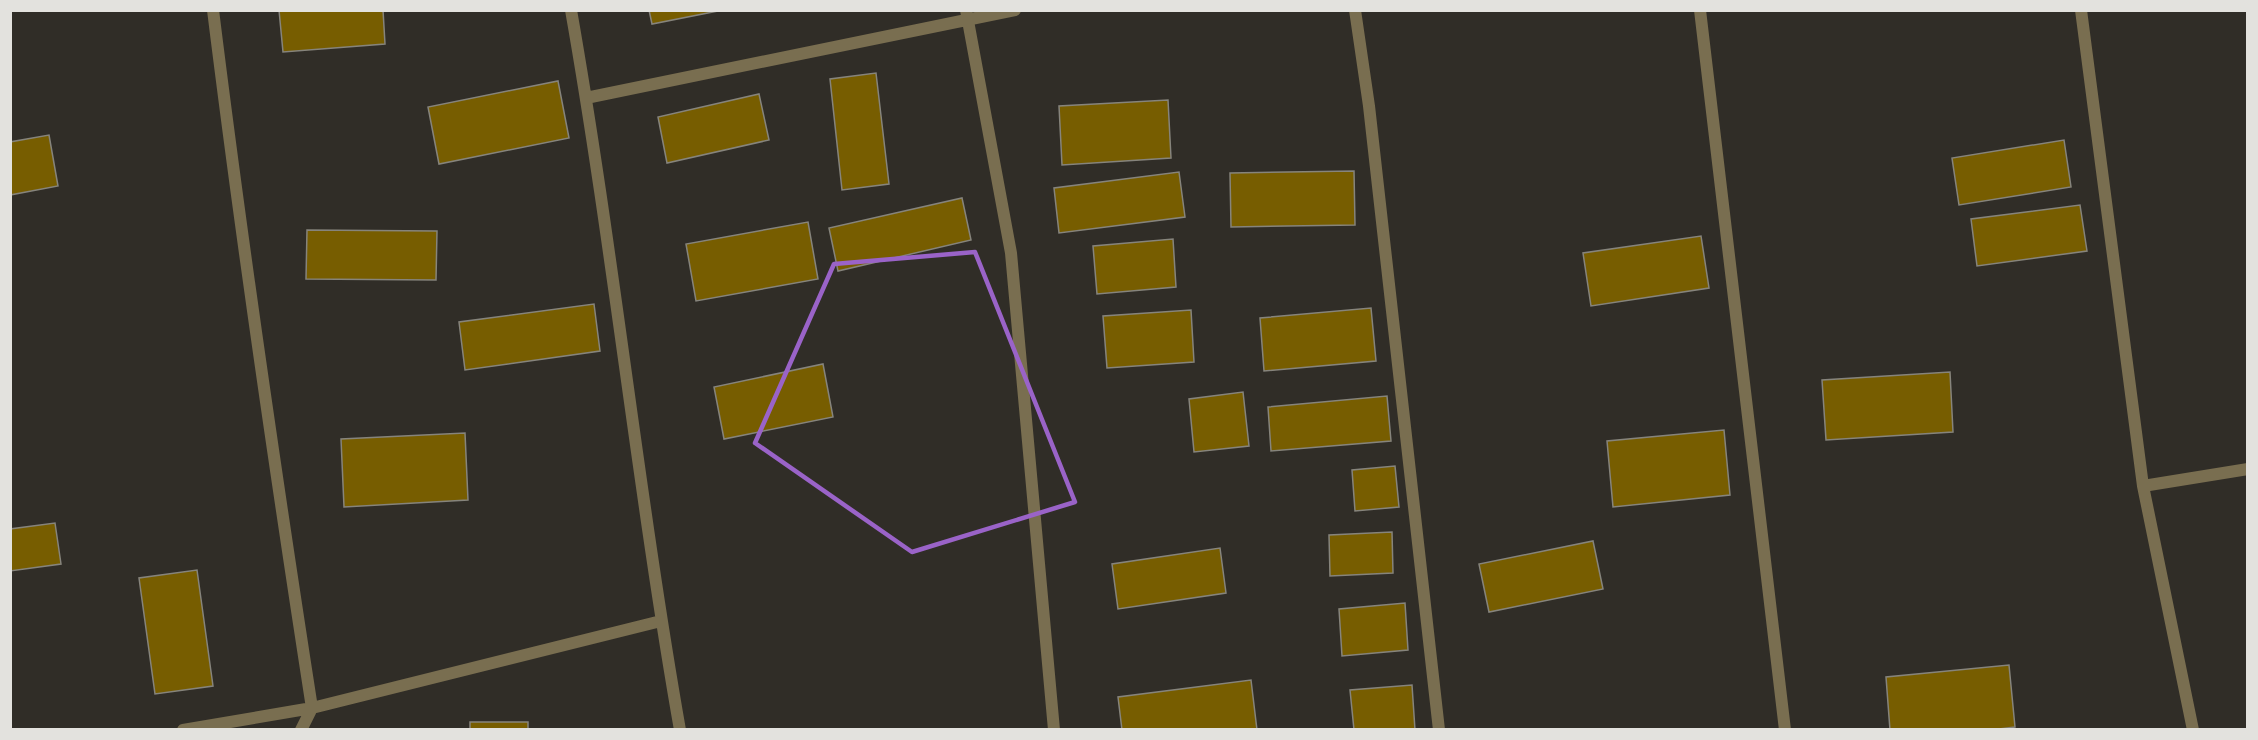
<svg xmlns="http://www.w3.org/2000/svg" width="2258" height="740" font-family="'Fira Sans Condensed',sans-serif">
	<rect width="100%" height="100%" fill="#302d27"/>
	<path fill="#775d00" stroke="#86847c" stroke-width="1.5" d="M279,10H383L385,44L283,52Z
		M649,10H723L652,24Z
		M876,73L889,184L842,190L830,79Z
		M558,81L569,138L439,164L428,107Z
		M759,94L769,140L667,163L658,117Z
		M1168,100L1171,158L1062,165L1059,106Z
		M49,135L58,186L10,195V142Z
		M2064,140L2071,187L1959,205L1952,158Z
		M1354,171L1355,225L1231,227L1230,173Z
		M1179,172L1185,217L1059,233L1054,188Z
		M962,198L971,240L838,271L829,228Z
		M2080,205L2087,251L1977,266L1971,219Z
		M808,222L818,279L696,301L686,244Z
		M307,230L437,231L436,280L306,279Z
		M1701,236L1709,288L1591,306L1583,253Z
		M1173,239L1176,287L1097,294L1093,246Z
		M594,304L600,351L465,370L459,322Z
		M1371,308L1376,361L1264,371L1260,318Z
		M1191,310L1194,362L1107,368L1103,316Z
		M823,364L833,417L724,439L714,387Z
		M1950,372L1953,432L1826,440L1822,380Z
		M1243,392L1249,446L1194,452L1189,399Z
		M1387,396L1391,441L1271,451L1268,407Z
		M1724,430L1730,495L1613,507L1607,441Z
		M465,433L468,500L344,507L341,439Z
		M1395,466L1399,507L1355,511L1352,470Z
		M55,523L61,564L10,571V529Z
		M1392,532L1393,573L1330,576L1329,535Z
		M1593,541L1603,589L1489,612L1479,564Z
		M1220,548L1226,593L1118,609L1112,564Z
		M197,570L213,686L155,694L139,578Z
		M1405,603L1408,650L1342,656L1339,609Z
		M2009,665L2015,727L1991,730H1890L1886,677Z
		M1251,680L1257,730H1122L1118,697Z
		M1412,685L1415,730H1354L1350,690Z
		M470,722H528V730H470Z"/>
	<g fill="none" stroke-linecap="round" stroke-linejoin="round">
		<path stroke="#796e50" stroke-width="12" d="M213,10C242,244 276,476 312,708L301,730
			M571,10C613,249 638,491 680,730
			M966,10L1011,253L1054,730
			M1355,10L1369,106L1439,730
			M1700,10L1785,730
			M2081,10L2143,486L2193,730
			M586,98L1015,10
			M2143,486L2248,469
			M183,730L312,708L661,621"/>
	</g>
	<path fill="none" stroke="#9a63c8" stroke-width="4.5" stroke-linejoin="round" d="M975,252L1075,502L912,552L755,443L834,264Z"/>
	<rect width="2258" height="740" fill="none" stroke="#e3e2de" stroke-width="24"/>
</svg>
